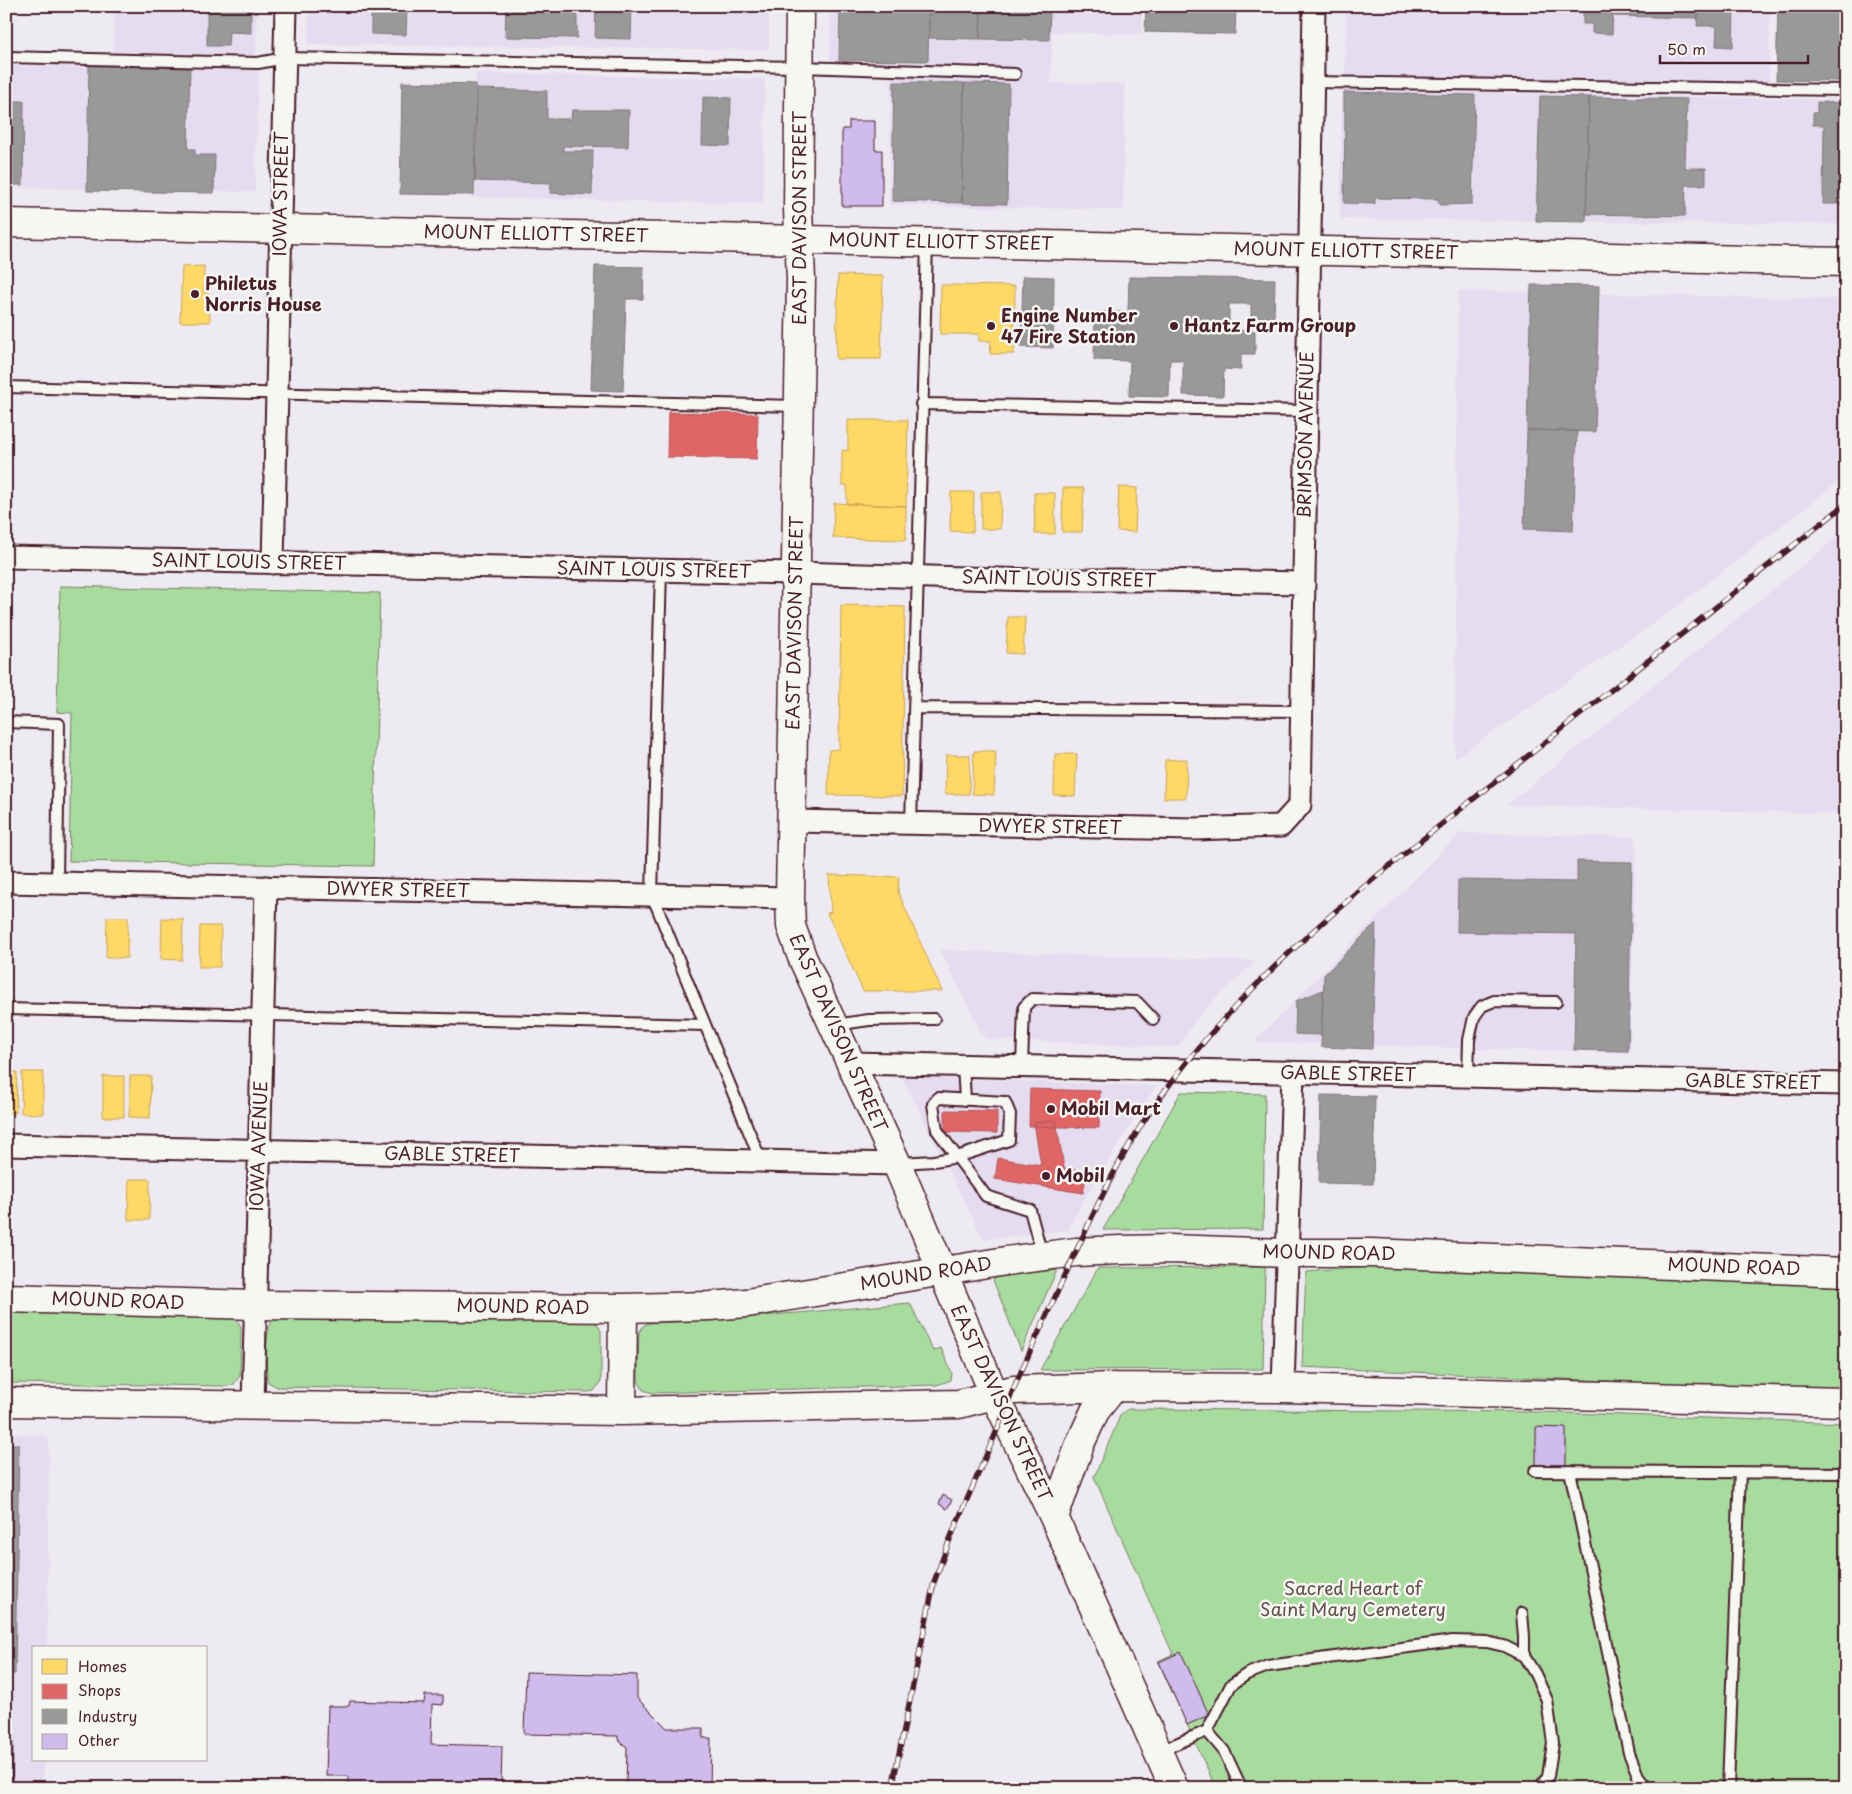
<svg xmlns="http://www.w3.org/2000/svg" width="1852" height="1794" font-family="'Playpen Sans',sans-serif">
	<rect width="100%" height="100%" fill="#eeeaf1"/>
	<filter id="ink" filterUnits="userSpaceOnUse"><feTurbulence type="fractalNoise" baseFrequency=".02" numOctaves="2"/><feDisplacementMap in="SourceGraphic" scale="10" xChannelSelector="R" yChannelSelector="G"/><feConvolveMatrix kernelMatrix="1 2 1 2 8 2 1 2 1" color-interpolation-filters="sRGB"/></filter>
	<g filter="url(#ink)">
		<path fill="#e5dcf0" d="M114,6H257L256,57L113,56Z
			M309,6H769V50L308,44Z
			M831,6H1142V34L1052,32L1051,83L1125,84L1123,210L889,205L891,62L830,61Z
			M1346,6H1770L1769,83L1345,76Z
			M6,65L258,70L255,192L6,187Z
			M476,73L765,79L763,204L472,197Z
			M1342,90L1846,100V224L1340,219Z
			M1458,291L1846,299V476L1670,612L1455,758Z
			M1846,530V814L1507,805Z
			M1460,833L1636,837L1630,1053L1254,1042Z
			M940,950L1256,961L1215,999L1195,1021L1178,1047L985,1039Z
			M902,1077L1156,1086L1086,1196L1068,1230L983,1239Z
			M6,1433L43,1435L49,1437L47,1648H34V1760H44L42,1788H6Z"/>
		<path fill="#a8dc9e" stroke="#797e64" d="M60,586L380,593L373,866L69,861L72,713L57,712Z
			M1181,1092L1265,1094L1263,1229L1103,1230Z
			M1393,1265L1785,1279L1822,1286L1846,1287V1392L1302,1367L1306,1272Z
			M1265,1267L1263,1369L1040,1370L1098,1268Z
			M1057,1270L1021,1351L993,1280L1000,1276Z
			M910,1303L933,1351L941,1348L952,1373L951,1380L937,1385L653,1393L643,1390L638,1380L639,1332L644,1325L649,1323L705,1321Z
			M6,1312L224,1315C232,1317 237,1318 241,1327L240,1376L233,1385L225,1386L6,1383Z
			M276,1317L594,1322L598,1325L601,1331V1382L594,1391L588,1392L277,1387L268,1382L267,1376C267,1361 263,1327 276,1317Z
			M1128,1409L1540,1412L1846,1423V1788H1216L1158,1661L1173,1654L1094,1477L1121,1414Z"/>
		<path fill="#ffd966" stroke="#c9a154" d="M204,266V293H209L210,322H180L182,267Z
			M838,275L883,276L881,359H836Z
			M941,285L1015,286L1014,354H990L991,341H979V334H940Z
			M848,420H908L906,506L847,504V485H842V450L848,451Z
			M1119,487L1137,488L1135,532L1117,531Z
			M1063,488H1084L1082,532H1062Z
			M951,492H974L973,532L950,531Z
			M981,492H1001L1000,529H981Z
			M1034,493H1055V534H1035Z
			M834,503L906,506V540L833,538Z
			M841,605L905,607L902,796L828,795L829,750L839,749Z
			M1008,617H1025L1023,654L1006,653Z
			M974,751H996L994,795L972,794Z
			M1055,754H1077L1075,796L1054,795Z
			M946,755H970L969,794H945Z
			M1187,759L1186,798H1164L1165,760Z
			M829,875L899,877L898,892L942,991H863L827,913L831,912Z
			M107,917H128L127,958H106Z
			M162,918L183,919L182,960L161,959Z
			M200,926H221L220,967H199Z
			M6,1072H17L16,1113H6Z
			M22,1072H43V1114L21,1113Z
			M103,1076H124V1117H103Z
			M130,1076H151L150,1118L129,1117Z
			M129,1179H150L149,1220H128Z"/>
		<path fill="#e06666" stroke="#b35154" d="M668,412L758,414L757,459L667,457Z
			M1030,1089L1100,1091L1099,1128L1029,1126Z
			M945,1110L997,1111V1133L945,1132Z
			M1056,1120L1064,1168L1087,1172L1083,1193L995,1179L998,1158L1041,1165L1034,1123Z"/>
		<path fill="#999" stroke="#817478" d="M207,6H251V33L229,32L228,46H207Z
			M371,6H407L406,35L371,34Z
			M506,6H577V38L505,37Z
			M596,6H632L631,39L595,38Z
			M840,6H929L928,61L839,60Z
			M929,6H981L980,39L929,38Z
			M981,6H1050L1049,40L980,39Z
			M1146,6H1236L1235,34L1145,32Z
			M1583,6H1613L1612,34L1592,33V24H1583Z
			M1613,6H1699L1698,18L1612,16Z
			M1699,6H1734L1733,47L1716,46L1717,26H1697Z
			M1778,6H1846V81L1776,80Z
			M89,64L190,65L188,149H195V155H215L214,193L87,191Z
			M402,82L476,84L474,195L400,194Z
			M894,82L964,83L962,203L892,201Z
			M964,83L1009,84L1007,204L962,203Z
			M477,89L547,91V119H571L572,110H629L628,147L563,146V151H593L592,195L550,193L551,183L475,181Z
			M1344,92L1475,95L1472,204L1440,205L1438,202V199L1375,198V204L1344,203L1345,111H1344Z
			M1540,96L1589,97L1586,222L1536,221Z
			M703,97L731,98L730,146L702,145Z
			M1589,97L1687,99L1685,168H1706V185H1686L1685,216L1586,214Z
			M6,101H24L23,185H6Z
			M1817,102L1846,103V204H1823L1824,125H1813V113H1817Z
			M595,266L644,267L643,299H626L623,391L591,390Z
			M1023,276L1054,277L1053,348L1021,347Z
			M1129,277L1275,279L1274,318L1251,317V304H1229V330L1255,331V354H1241V370L1224,369L1223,396L1183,395V360H1170L1169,397L1129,396L1130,361L1094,360L1095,312H1128Z
			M1531,285L1599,286L1595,432L1527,430Z
			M1527,430L1577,431L1573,531L1524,529Z
			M1577,861L1632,862L1628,1051L1574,1050L1576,934L1457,932L1458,880L1577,882Z
			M1376,923L1372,1049L1321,1047L1324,975Z
			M1323,990L1321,1035L1295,1034L1296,1001Z
			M1321,1095L1375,1096L1373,1184L1319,1183Z
			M6,1444H19L15,1674H6Z
			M6,1716H14L12,1788H6Z"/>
		<path fill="#cfbbec" stroke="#4a1f2b" d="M849,121H875V150H882V206H842V129H849Z
			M1536,1427L1566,1428V1466H1536Z
			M943,1495L952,1500L947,1509L939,1504Z
			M1181,1652L1209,1715L1187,1725L1159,1662Z
			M526,1672L637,1675V1698L667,1728H703V1738H711L710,1788H626L627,1747L618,1740V1736L524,1734Z
			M425,1695H443V1705L432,1704L431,1744L502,1746L501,1788H419V1785L348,1784V1776H326L328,1706H349L350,1701L424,1703Z"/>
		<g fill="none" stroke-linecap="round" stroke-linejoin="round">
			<g stroke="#4a1f2b" stroke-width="14">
				<path id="lane" d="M6,57L258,63L285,58L800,67L1015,74
					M1312,82L1846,90
					M6,387L798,406
					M921,404L1306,411
					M661,570L652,895L761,1161
					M914,708L1301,711
					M6,722L59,724L57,883
					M911,824L927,243
					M6,1009L705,1025
					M835,1025L869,1020L934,1019
					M963,1065L965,1100
					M1022,1066L1024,1007L1032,999L1137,1002L1153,1019
					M1468,1076L1469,1040L1474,1017L1482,1006L1494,1001L1556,1002
					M900,1163L934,1161L957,1157L1009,1140L1010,1114L1005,1102L938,1098L933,1104L937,1130L986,1196L1030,1210L1042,1255
					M1535,1471L1846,1473
					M1570,1471L1629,1753L1639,1778L1647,1788
					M1522,1613L1524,1637V1656
					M1207,1731L1224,1751L1240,1785L1244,1788
					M1159,1751L1207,1731L1231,1685L1247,1674L1268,1666L1453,1641L1487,1642L1504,1646L1524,1656L1535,1674L1547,1700L1553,1743L1548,1776L1540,1788
					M1728,1788L1740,1472"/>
			</g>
			<g stroke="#4a1f2b" stroke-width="25">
				<path id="street" d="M6,557L796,573L1035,580H1157L1303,583
					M273,563L286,6
					M791,821L1195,829L1281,826L1300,805L1314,6
					M6,882L790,898
					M851,1063L1846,1084
					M6,1145L897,1164
					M1283,1388L1293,1073
					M253,1406L266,887"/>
			</g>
			<g stroke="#4a1f2b" stroke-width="31">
				<path id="secondary" d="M800,6L798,209L801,279L790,898L791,926L802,957L897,1164L994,1394L1054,1517L1174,1788
					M6,223L1846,262
					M6,1298L255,1305L623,1308L710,1306L747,1303L1006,1261L1076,1252L1120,1250L1169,1249L1288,1253H1371L1846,1272
					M6,1402L622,1411L959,1404L1013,1390L1114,1387L1283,1388L1846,1402
					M622,1411L623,1308
					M1054,1517L1080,1444L1095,1411L1114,1387"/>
			</g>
			<use href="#lane" stroke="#f6f6f2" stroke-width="10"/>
			<use href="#street" stroke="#f6f6f2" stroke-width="21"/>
			<use href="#secondary" stroke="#f6f6f2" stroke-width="28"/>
			<g stroke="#4a1f2b" stroke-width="5.5">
				<path id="rail" d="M892,1788L934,1582L950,1539L1004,1414L1013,1390C1033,1344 1054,1299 1075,1254C1098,1203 1122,1152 1154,1106C1245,975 1375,877 1500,778C1615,687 1730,595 1846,504"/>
			</g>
			<use href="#rail" stroke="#f6f6f2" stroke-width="4" stroke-dasharray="11" stroke-linecap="butt"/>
		</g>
	</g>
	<g fill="#4a1f2b" stroke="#f6f6f2" stroke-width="2">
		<circle cx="195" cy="294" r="5"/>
		<circle cx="991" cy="326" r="5"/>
		<circle cx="1174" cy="326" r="5"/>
		<circle cx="1051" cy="1109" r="5"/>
		<circle cx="1046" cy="1176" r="5"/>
	</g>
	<g text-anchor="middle" stroke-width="5" stroke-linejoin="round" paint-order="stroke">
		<g font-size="18" fill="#4a1f2b" stroke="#f6f6f2">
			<text transform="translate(281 194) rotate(-89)" y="6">IOWA STREET</text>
			<text transform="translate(800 218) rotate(-90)" y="6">EAST DAVISON STREET</text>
			<text transform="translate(536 234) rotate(1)" y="6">MOUNT ELLIOTT STREET</text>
			<text transform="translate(941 242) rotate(1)" y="6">MOUNT ELLIOTT STREET</text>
			<text transform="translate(1346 251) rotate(1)" y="6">MOUNT ELLIOTT STREET</text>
			<text transform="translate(1306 435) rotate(-89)" y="6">BRIMSON AVENUE</text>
			<text transform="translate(249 562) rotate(1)" y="6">SAINT LOUIS STREET</text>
			<text transform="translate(654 570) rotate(1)" y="6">SAINT LOUIS STREET</text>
			<text transform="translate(1059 579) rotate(1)" y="6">SAINT LOUIS STREET</text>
			<text transform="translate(795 623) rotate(-89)" y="6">EAST DAVISON STREET</text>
			<text transform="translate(1050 827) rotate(1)" y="6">DWYER STREET</text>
			<text transform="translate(398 890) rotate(1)" y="6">DWYER STREET</text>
			<text transform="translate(838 1033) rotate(66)" y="6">EAST DAVISON STREET</text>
			<text transform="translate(1348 1074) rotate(1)" y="6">GABLE STREET</text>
			<text transform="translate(1753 1082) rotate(1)" y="6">GABLE STREET</text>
			<text transform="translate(259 1146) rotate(-88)" y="6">IOWA AVENUE</text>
			<text transform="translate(452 1155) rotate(1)" y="6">GABLE STREET</text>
			<text transform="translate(1329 1253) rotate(1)" y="6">MOUND ROAD</text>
			<text transform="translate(1734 1267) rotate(2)" y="6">MOUND ROAD</text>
			<text transform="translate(926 1274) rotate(-9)" y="6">MOUND ROAD</text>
			<text transform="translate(118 1301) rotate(2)" y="6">MOUND ROAD</text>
			<text transform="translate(523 1307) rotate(1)" y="6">MOUND ROAD</text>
			<text transform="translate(1001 1403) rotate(65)" y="6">EAST DAVISON STREET</text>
		</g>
		<g font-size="18" font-weight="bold" fill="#4a1f2b" stroke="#f6f6f2" text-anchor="start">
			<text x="205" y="290">Philetus<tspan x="205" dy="21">Norris House</tspan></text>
			<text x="1001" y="322">Engine Number<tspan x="1001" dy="21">47 Fire Station</tspan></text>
			<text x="1184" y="332">Hantz Farm Group</text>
			<text x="1061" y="1115">Mobil Mart</text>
			<text x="1056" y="1182">Mobil</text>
		</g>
		<g font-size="18" fill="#624e48" stroke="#f6f6f2">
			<text x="1353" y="1595">Sacred Heart of<tspan x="1353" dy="21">Saint Mary Cemetery</tspan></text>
		</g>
	</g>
	<rect width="1852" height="1794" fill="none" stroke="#f6f6f2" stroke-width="25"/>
	<rect x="12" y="12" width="1827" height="1769" fill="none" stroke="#4a1f2b" stroke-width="2" filter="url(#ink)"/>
	<rect x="32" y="1646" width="175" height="115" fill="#f6f6f2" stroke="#b1a0a2"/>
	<rect x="42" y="1659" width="25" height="15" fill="#ffd966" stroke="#b1a0a2"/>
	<text x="78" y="1672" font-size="15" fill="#4a1f2b">Homes</text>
	<rect x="42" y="1684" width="25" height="15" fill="#e06666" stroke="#b1a0a2"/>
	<text x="78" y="1696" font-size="15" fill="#4a1f2b">Shops</text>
	<rect x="42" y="1709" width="25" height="15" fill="#999999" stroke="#b1a0a2"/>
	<text x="78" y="1722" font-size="15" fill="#4a1f2b">Industry</text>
	<rect x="42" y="1734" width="25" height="15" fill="#cfbbec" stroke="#b1a0a2"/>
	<text x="78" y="1746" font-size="15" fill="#4a1f2b">Other</text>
	<path d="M1660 55v8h148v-8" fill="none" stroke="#4a1f2b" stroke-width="2.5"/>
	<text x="1667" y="55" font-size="15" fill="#4a1f2b" stroke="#f6f6f2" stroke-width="4" paint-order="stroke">50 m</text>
</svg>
